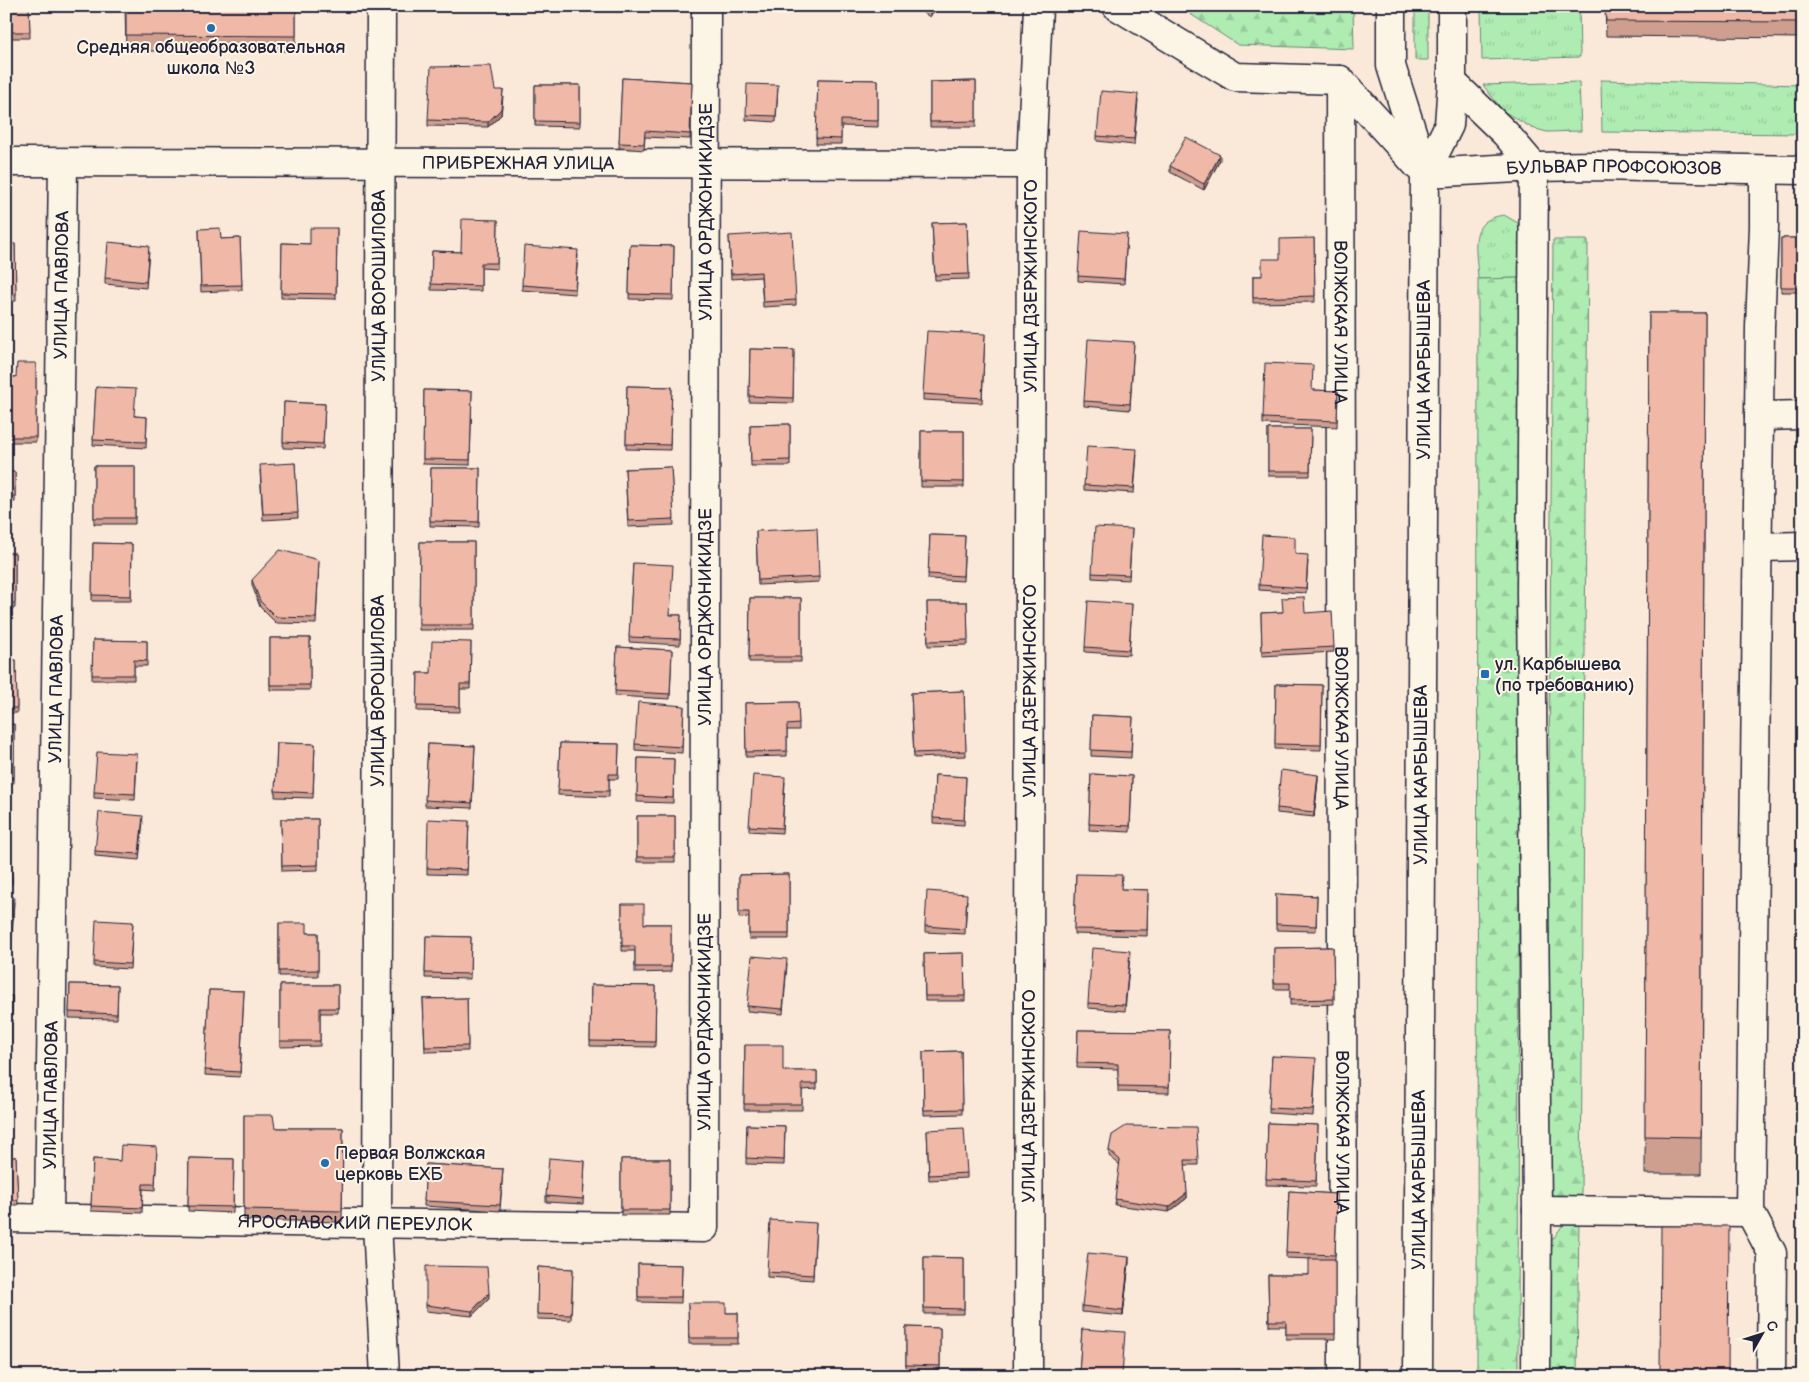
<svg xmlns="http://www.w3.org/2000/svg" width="1809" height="1382" font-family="'Balsamiq Sans',sans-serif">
	<defs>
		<pattern id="grass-tufts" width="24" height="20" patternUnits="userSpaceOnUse" patternTransform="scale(1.25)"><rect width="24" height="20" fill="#afecb2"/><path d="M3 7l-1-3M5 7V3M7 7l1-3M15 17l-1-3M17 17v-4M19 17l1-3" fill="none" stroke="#96ca9a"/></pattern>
		<pattern id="forest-firs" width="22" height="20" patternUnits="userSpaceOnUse" patternTransform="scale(1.25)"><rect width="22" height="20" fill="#afecb2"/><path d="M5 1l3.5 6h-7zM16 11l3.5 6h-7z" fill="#96ca9a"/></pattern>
	</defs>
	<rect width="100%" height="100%" fill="#fae9d8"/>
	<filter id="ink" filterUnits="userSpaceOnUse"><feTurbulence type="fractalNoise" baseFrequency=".02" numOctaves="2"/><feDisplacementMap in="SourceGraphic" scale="10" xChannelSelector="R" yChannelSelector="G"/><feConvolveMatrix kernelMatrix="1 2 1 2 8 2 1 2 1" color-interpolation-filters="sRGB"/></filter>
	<g filter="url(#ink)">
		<path fill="url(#grass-tufts)" stroke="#688776" d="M1415,6H1428V60H1415Z
			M1481,6H1579L1580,57L1482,60Z
			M1601,80L1803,85V134L1602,132Z
			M1579,82L1581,131L1547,132L1532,128L1503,111L1483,85Z
			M1504,215L1518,223L1521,244L1520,278L1478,279C1477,249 1466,220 1504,215Z"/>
		<path fill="url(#forest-firs)" stroke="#688776" d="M1178,6H1353L1354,49L1238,45Z
			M1553,240H1588L1581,1196H1546Z
			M1520,278L1518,1376H1477L1478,279Z
			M1579,1216L1577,1376H1548L1549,1245L1562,1226Z"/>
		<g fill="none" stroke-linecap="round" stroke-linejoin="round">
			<g stroke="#22223b" stroke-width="31">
				<g id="minor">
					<path d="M381,6L377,1224L385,1376"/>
					<path d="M1117,6L1235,77L1340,80L1419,167"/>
					<path d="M1391,6V66L1425,173L1418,1376"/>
					<path id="s1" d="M1340,80L1343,1376"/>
					<path d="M1452,82L1505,133L1534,167"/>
					<path id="s2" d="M6,162L1031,164"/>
					<path d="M1534,167L1531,593L1537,1210L1536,1376"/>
					<path d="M1764,170V227L1760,327L1750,1212L1772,1253L1771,1376"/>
					<path id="s3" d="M1425,173L1534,167L1593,166L1803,170"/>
					<path d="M1425,173L1449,125L1452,82V6"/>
					<path d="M1759,416L1803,415"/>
					<path d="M1758,547L1803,546"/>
					<path d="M1537,1210L1750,1212"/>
					<path id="s4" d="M49,1217L63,163"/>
					<path id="s5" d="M6,1218L704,1228L706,6"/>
					<path id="s6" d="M1028,1376L1031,164L1038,7L1039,6"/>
				</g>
			</g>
			<use href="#minor" stroke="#fcf5e5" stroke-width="28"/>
		</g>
		<path fill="#ce9e8f" stroke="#22223b" d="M6,6H29L30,38H6Z
			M125,6H296V51H126Z
			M912,6H936L930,17Z
			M1605,6H1803V38L1606,36Z
			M622,78L692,82L690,139L645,137L644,150L619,148Z
			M818,79L878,80V127L841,126V144H816Z
			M976,81V127H930V82Z
			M535,85H580V127L535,126Z
			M778,85L776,122L746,120V115Z
			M495,90L503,96L501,115L488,127L428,126V120Z
			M1138,100L1134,145L1097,141V136Z
			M1220,160L1204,190L1170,172V166Z
			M498,220L497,269L481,268V291L431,290L432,251L461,252Z
			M967,222L969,279L935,280L932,223Z
			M337,228L336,299L281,298L282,243L310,244Z
			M199,229L221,239L240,238L242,290L201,292Z
			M1127,234L1124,284L1078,281V276Z
			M729,236L796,300V305L763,307L761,277L731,279Z
			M1314,238L1315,302L1253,303V276H1262L1280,259Z
			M1781,238H1803V292H1781Z
			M6,244H15L16,301H6Z
			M630,245L674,246L673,300L629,299Z
			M149,251L146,288L105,284V278Z
			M578,255L575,294L522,290V285Z
			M1649,313H1705L1701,1174H1645Z
			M985,334L982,403L923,400V394Z
			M1134,342L1130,410L1084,406V401Z
			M750,349L794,350L793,403L749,402Z
			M36,363V442H6V377H16Z
			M627,386L672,387L670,450L626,449Z
			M96,387L135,416L147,417L146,448L93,445Z
			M424,390L472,391L470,465L423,464Z
			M1313,390L1338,391L1337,427L1263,424V418Z
			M284,402L325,404L323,449L283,448Z
			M790,424V466H751L750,425Z
			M1268,429H1311L1310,476H1268Z
			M921,431H964V487H921Z
			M1137,454L1134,493L1084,490V485Z
			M295,463L298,518L263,520L260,470Z
			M94,466H135V524H94Z
			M671,467L674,525L628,527L625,469Z
			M431,468H480L479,527L430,526Z
			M6,472H15V502H6Z
			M1132,529L1129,580L1092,578V573Z
			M756,531L819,577V582L758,585Z
			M930,535L965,536L963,581L928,579Z
			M420,542H474V630H419Z
			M93,543L132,544L131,601H92Z
			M6,553H15V608H6Z
			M1295,554L1308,561L1306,593L1259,590V585Z
			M319,560L316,624L276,623L260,607L252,585V580Z
			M633,563L671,615H681L680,645L629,642Z
			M750,598H801V662H749Z
			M927,602H967L968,645L928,646Z
			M1132,604L1129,655L1085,652V647Z
			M1282,612L1305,613L1334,647V652L1262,656L1261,613Z
			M270,638H310V690H270Z
			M93,640L147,641V666H134V680H92Z
			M471,642L470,689H460V712L417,711L418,673H431Z
			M617,647L672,650L670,699L615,696Z
			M6,660H16L17,713H6Z
			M1276,684L1322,685L1321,750L1275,749Z
			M964,691L966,756L914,758L911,693Z
			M798,702L799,730H787V756L746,757L745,703Z
			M684,706L682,753L635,750V744Z
			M1092,715L1133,717L1131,758L1091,756Z
			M14,724V783H6V725Z
			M277,743L315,744L313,798L275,797Z
			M560,743L619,744L618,779H609V797L558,795Z
			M428,744L475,746L472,808L425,806Z
			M638,758L674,759L673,803L637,802Z
			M137,760L135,800L94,798V792Z
			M1091,774L1132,776L1130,832L1089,830Z
			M935,775L966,777L964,825L933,823Z
			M1318,780L1314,817L1277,813V808Z
			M785,782L782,833L749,831V826Z
			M637,816H675V862H637Z
			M281,819H318V870L282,871Z
			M143,821L139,860L95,856V851Z
			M469,821L467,875L427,874V868Z
			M6,854L12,879V884L6,885Z
			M789,874V939H749V917L739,918V875Z
			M1076,874L1121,889L1148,890L1147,936L1074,934Z
			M1276,894L1317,896L1316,931L1276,930Z
			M6,896L14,902L11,954L6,953Z
			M967,900L965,934L925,932V926Z
			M622,904L644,924H671V972L635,973V951H622Z
			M133,922L130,969L94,967V962Z
			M279,923L307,933H318V976H279Z
			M426,936L471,937L470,979L425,978Z
			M1333,947L1334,1004L1290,1005V989H1274V948Z
			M964,953L965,1001H925L924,954Z
			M1130,956L1125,1011L1088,1008V1003Z
			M787,964L783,1014L747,1011V1006Z
			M70,984L118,985L117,1019L69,1018Z
			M280,985H338V1013H320V1046L280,1047Z
			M591,985L656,986L655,1047L590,1046Z
			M209,990L244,991L240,1077L205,1075Z
			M6,996H12L11,1047H6Z
			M467,998L468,1051L425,1052L423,999Z
			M1078,1030L1170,1031L1169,1093L1118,1092V1069L1077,1068Z
			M745,1045L783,1071H817V1089L802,1090V1110H744Z
			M961,1051L962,1114L924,1115L923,1052Z
			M1272,1056L1316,1063L1313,1116L1269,1113Z
			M244,1115L275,1128H343L342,1222L244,1220Z
			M1268,1123L1318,1125L1316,1186L1266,1185Z
			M747,1125L785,1126L784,1165L746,1164Z
			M927,1130L967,1173V1178L929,1180Z
			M157,1147L155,1190L143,1189L142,1213L91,1211L93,1159L120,1161Z
			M1109,1150L1198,1160V1165H1185L1187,1198L1169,1212L1115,1205L1120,1165L1109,1156Z
			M6,1157H16L18,1205H6Z
			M189,1158L234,1159L233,1213L188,1211Z
			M621,1159H670V1215H621Z
			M585,1161L583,1204L546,1202V1196Z
			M426,1164L503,1169L500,1211L424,1206Z
			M1289,1191L1337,1194L1335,1259V1339H1286V1326H1269L1268,1275H1309L1311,1259L1286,1258Z
			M816,1223L813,1280L767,1277V1272Z
			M924,1257L964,1258V1314H924Z
			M1129,1262L1123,1316L1082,1312V1306Z
			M638,1264L682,1265L681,1303L638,1302Z
			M538,1267L573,1269L571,1320L537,1319Z
			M489,1299L472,1316L426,1311V1305Z
			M688,1303L726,1313H738V1344H689Z
			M906,1327L940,1328V1371H906Z
			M1082,1329L1123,1376H1079Z"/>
		<path fill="#a88174" stroke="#22223b" d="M933,6H936L930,17V12Z
			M503,90L501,115L488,127V122Z
			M1220,155V160L1204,190V184Z
			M1318,775V780L1314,817V812Z
			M1187,1193V1198L1169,1212V1207Z
			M1129,1257V1262L1123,1316V1311Z
			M489,1293V1299L472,1316V1311Z"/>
		<path fill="#f0b8a6" stroke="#22223b" d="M6,6H29L30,32H6Z
			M126,6H296V36L126,35Z
			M921,6H933L930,12Z
			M1605,6H1803V22L1606,21Z
			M491,66L495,90H503L501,109L488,122L428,120L431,67Z
			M622,78L692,82L690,134L645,131L644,144L619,143Z
			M818,79L878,80V121L841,120V139L816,138Z
			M976,81V121L930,122V82Z
			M747,84L778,85L776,116L746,115Z
			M535,85H580V122L535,121Z
			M1101,91L1138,94L1134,139L1097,136Z
			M1186,137L1220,155L1204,184L1170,166Z
			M462,219L498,220L497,263H481V286L431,284L432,251L461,252Z
			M967,222L969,274L935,275L932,223Z
			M220,228L221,239L240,238L242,285L201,286L199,229Z
			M310,228H337L336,294L281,293L282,243L310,244Z
			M1081,231L1127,234L1124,279L1078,276Z
			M792,232L796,300L763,302L761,272L731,274L729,236Z
			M1314,238L1315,296L1253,298V276H1262V259H1280V239Z
			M1781,238H1803V287H1781Z
			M108,242L149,246L146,282L105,278Z
			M6,244H15L16,295H6Z
			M630,245L674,246L673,295L629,294Z
			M524,246L578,250L575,289L522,285Z
			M1649,313H1705L1701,1137L1645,1136Z
			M927,331L985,334L982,398L923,394Z
			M1088,339L1134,342L1130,404L1084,401Z
			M750,349L794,350L793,398L749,396Z
			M17,363H36V437H6V377H16Z
			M1265,363L1313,365L1312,390L1338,391L1337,421L1263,418Z
			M627,386L672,387L670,445L626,444Z
			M96,387L136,389L134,416L147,417L146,442L93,440Z
			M424,390L472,391L470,460L423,459Z
			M284,402L325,404L323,444L283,442Z
			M790,424V460L751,461L750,425Z
			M1268,429H1311L1310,471H1268Z
			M921,431H964V482L921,481Z
			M1087,446L1137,449L1134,488L1084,485Z
			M295,463L298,513L263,514L260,465Z
			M94,466H135V518H94Z
			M671,467L674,519L628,521L625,469Z
			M431,468H480L479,522L430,521Z
			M6,472H15V496H6Z
			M1095,527L1132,529L1129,575L1092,573Z
			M817,528L819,577L758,580L756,531Z
			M930,535L965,536L963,576L928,574Z
			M1262,535L1295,537V554L1308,555L1306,588L1259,585Z
			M420,542H474V625H419Z
			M93,543L132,544L131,596L92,595Z
			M280,550L319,560L316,618L276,617L260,601L252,580Z
			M6,553H15V603H6Z
			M633,563L673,565L670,615H681L680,639L629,637Z
			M1304,597L1305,613L1332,611L1334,647L1262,651L1261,613L1283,612L1282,598Z
			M750,598H801V657H749Z
			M1088,601L1132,604L1129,650L1085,647Z
			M927,602H967L968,640L928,641Z
			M270,638H310V685H270Z
			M93,640L147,641V661L134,660V675H92Z
			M432,641L471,642L470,684H460V707L417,706L418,673H431Z
			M617,647L672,650L670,694L615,691Z
			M6,660H16L17,708H6Z
			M1276,684L1322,685L1321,745L1275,744Z
			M964,691L966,751L914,753L911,693Z
			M638,702L684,706L682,747L635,744Z
			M798,702L799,724L787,725V751L746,752L745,703Z
			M1092,715L1133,717L1131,752L1091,750Z
			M14,724V778H6V725Z
			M277,743L315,744L313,793L275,791Z
			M560,743L619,744L618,774H609V791L558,790Z
			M428,744L475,746L472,803L425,800Z
			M97,752L137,754L135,794L94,792Z
			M638,758L674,759L673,798L637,796Z
			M1281,770L1318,775L1314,812L1277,808Z
			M1091,774L1132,776L1130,826L1089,824Z
			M753,775L785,777L782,828L749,826Z
			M935,775L966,777L964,820L933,818Z
			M99,812L143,816L139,854L95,851Z
			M637,816H675V857H637Z
			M281,819H318V865L282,866Z
			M428,819L469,821L467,870L427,868Z
			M10,853L12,879H6V854Z
			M789,874V934H749V912H739V875Z
			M1076,874L1122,875L1121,889L1148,890L1147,930L1074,929Z
			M927,891L967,894L965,929L925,926Z
			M1276,894L1317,896L1316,926L1276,924Z
			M6,896L14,897L11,948H6Z
			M622,904H644V924H671V967H635V946H622Z
			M96,920L133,922L130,964L94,962Z
			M279,923H307V933H318V970L279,971Z
			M426,936L471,937L470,974L425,973Z
			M1333,947L1334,999L1290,1000V983H1274V948Z
			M1092,948L1130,951L1125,1005L1088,1003Z
			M964,953L965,996H925L924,954Z
			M752,956L787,959L783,1009L747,1006Z
			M70,984L118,985L117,1014L69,1012Z
			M280,985H338V1008H320V1041H280Z
			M591,985L656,986L655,1042L590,1041Z
			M209,990L244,991L240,1072L205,1070Z
			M6,996H12L11,1042H6Z
			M467,998L468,1046L425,1047L423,999Z
			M1078,1030L1170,1031L1169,1087L1118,1086V1064L1077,1063Z
			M745,1045H783V1071H817V1084H802V1104H744Z
			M961,1051L962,1109L924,1110L923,1052Z
			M1272,1056L1316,1058L1313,1110L1269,1108Z
			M244,1115H273L275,1128H343L342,1211L244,1209Z
			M1268,1123L1318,1125L1316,1181L1266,1179Z
			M747,1125L785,1126L784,1160L746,1158Z
			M1126,1126L1196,1127L1198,1160H1185L1187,1193L1169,1207L1115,1199L1120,1160L1109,1150L1112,1135Z
			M964,1128L967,1173L929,1175L927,1130Z
			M121,1145L157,1147L155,1184H143L142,1208L91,1206L93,1159L120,1161Z
			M6,1157H16L18,1200H6Z
			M189,1158L234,1159L233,1207L188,1206Z
			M549,1158L585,1161L583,1199L546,1196Z
			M621,1159H670V1210H621Z
			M426,1164L503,1169L500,1205L424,1201Z
			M1289,1191L1337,1194L1335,1255L1286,1253Z
			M770,1220L816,1223L813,1275L767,1272Z
			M1661,1226H1729L1728,1376H1660Z
			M1088,1253L1129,1257L1123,1311L1082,1306Z
			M924,1257L964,1258V1309L924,1308Z
			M1309,1259H1335V1334H1286V1321H1269L1268,1275H1309Z
			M638,1264L682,1265L681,1297H638Z
			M426,1266L487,1267L489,1293L472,1311L426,1305Z
			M538,1267L573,1269L571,1315L537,1314Z
			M688,1303H726V1313H738V1338H689Z
			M906,1327L940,1328V1366L906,1365Z
			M1082,1329L1125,1332L1122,1376H1107L1079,1374Z
			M1289,1369L1335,1372V1376H1289Z
			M1235,1370L1280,1372L1279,1376H1234Z"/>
	</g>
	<g fill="#1f6fb2" stroke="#fcf5e5" stroke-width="2">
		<circle cx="211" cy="28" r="5"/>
		<rect x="1480" y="669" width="10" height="10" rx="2.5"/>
		<circle cx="325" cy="1163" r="5"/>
	</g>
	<g text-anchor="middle" stroke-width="4" stroke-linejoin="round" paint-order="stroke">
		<g font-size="18" fill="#22223b" stroke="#fcf5e5" text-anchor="start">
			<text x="211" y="53" text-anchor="middle">Средняя общеобразовательная<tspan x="211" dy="21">школа №3</tspan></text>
			<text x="1495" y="670">ул. Карбышева<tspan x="1495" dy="21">(по требованию)</tspan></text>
			<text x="335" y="1159">Первая Волжская<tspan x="335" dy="21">церковь ЕХБ</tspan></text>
		</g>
		<g font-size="18" fill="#22223b" stroke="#fcf5e5">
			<text dy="6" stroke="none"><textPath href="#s2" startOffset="512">ПРИБРЕЖНАЯ УЛИЦА</textPath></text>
			<text dy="6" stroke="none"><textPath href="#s3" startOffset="189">БУЛЬВАР ПРОФСОЮЗОВ</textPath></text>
			<text dy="6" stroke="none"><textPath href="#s5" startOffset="1714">УЛИЦА ОРДЖОНИКИДЗЕ</textPath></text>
			<text dy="6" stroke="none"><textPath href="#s4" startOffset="932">УЛИЦА ПАВЛОВА</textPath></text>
			<text dy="6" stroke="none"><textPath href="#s6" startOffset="1090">УЛИЦА ДЗЕРЖИНСКОГО</textPath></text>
			<text transform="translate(379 286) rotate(-90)" y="6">УЛИЦА ВОРОШИЛОВА</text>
			<text dy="6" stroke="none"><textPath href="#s1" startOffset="242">ВОЛЖСКАЯ УЛИЦА</textPath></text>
			<text transform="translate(1424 370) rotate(-90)" y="6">УЛИЦА КАРБЫШЕВА</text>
			<text dy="6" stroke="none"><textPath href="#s5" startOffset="1309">УЛИЦА ОРДЖОНИКИДЗЕ</textPath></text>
			<text dy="6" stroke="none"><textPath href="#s4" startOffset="528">УЛИЦА ПАВЛОВА</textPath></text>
			<text dy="6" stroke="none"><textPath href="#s6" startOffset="685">УЛИЦА ДЗЕРЖИНСКОГО</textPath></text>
			<text transform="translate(378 691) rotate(-90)" y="6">УЛИЦА ВОРОШИЛОВА</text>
			<text dy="6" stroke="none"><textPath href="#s1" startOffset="648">ВОЛЖСКАЯ УЛИЦА</textPath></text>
			<text transform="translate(1421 775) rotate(-90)" y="6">УЛИЦА КАРБЫШЕВА</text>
			<text dy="6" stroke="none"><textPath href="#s5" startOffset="904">УЛИЦА ОРДЖОНИКИДЗЕ</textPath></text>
			<text dy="6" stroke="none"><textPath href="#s4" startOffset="122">УЛИЦА ПАВЛОВА</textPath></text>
			<text dy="6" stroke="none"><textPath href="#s6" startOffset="280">УЛИЦА ДЗЕРЖИНСКОГО</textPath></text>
			<text dy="6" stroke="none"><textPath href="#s1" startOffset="1052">ВОЛЖСКАЯ УЛИЦА</textPath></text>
			<text transform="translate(1419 1180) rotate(-90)" y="6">УЛИЦА КАРБЫШЕВА</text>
			<text dy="6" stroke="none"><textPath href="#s5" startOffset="349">ЯРОСЛАВСКИЙ ПЕРЕУЛОК</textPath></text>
		</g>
	</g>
	<rect width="1809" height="1382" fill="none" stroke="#fcf5e5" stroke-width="25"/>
	<rect x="12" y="12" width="1784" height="1357" fill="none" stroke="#22223b" stroke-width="2" filter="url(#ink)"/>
	<g transform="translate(1762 1334) rotate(51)" stroke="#fcf5e5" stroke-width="4" paint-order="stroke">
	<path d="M0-4L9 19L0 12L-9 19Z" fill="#22223b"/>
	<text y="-8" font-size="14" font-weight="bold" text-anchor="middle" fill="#22223b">С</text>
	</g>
</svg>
